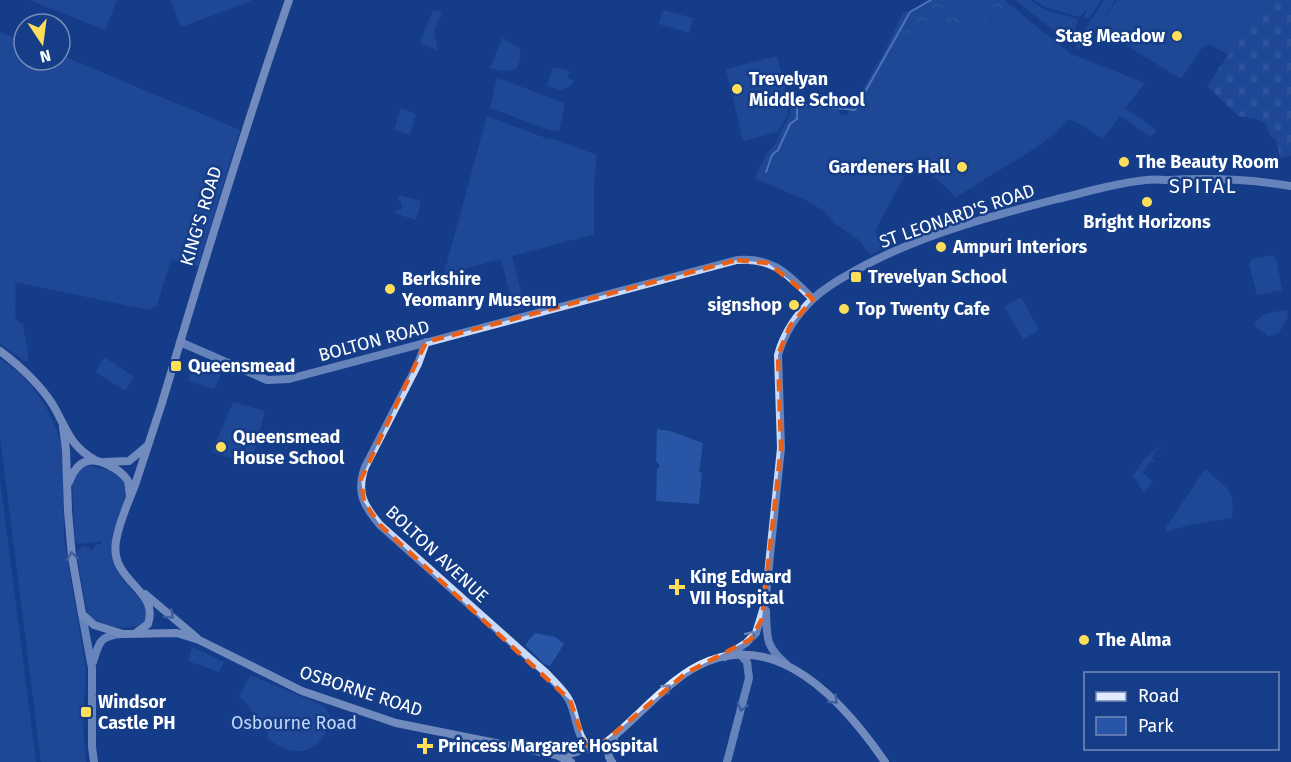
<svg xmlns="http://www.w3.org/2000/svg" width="1291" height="762" font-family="'Fira Sans',sans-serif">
	<defs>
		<pattern id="forest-crowns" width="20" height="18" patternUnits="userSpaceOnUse" patternTransform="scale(1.5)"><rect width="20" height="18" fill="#2855a6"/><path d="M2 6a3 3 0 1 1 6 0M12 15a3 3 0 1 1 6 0" fill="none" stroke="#486eb3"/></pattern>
		<pattern id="cemetery-stones" width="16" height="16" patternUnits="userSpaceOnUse" patternTransform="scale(1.5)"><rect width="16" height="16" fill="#2855a6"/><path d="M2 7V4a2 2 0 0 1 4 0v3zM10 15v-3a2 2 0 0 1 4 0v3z" fill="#486eb3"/></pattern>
	</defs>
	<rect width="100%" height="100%" fill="#153d88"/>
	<path fill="#2855a6" d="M29,0H117L105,30Z
		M170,0H250L251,1L181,27Z
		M928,0H1004L1071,54L1145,83L1125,108L1157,130L1151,137L1120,116L1102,139L1085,127L1069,119C1041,151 991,172 956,198L948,189L913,159L875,231L884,248L870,255L858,239L834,223L824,212L812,203L755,178L765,156L773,147L790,115L791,104L821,108L830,104L837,108L842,115L848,114L855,104L877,63L882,57L903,13L930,2Z
		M1015,0H1030L1045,10L1078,19C1074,27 1077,37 1072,45Z
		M1034,0H1101L1090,17L1083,18L1087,11L1085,10L1080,17L1047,8Z
		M1104,0H1115L1102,23L1117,0H1266L1229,56L1209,44L1202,48L1181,79L1098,28L1092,37L1087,38L1079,48L1076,49L1079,38Z
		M433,10L442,12L434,32L438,51L420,43Z
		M663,10L693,18L689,33L659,24Z
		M0,32L24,41V60H60V55L240,130L203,249H191L173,253L157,305L149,310L15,282C17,296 14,307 16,320L23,324L29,360L26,362L0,344Z
		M502,38L519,47L521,58L516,69L505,71L490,68Z
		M777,56L786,92L783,93L788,115L778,132L743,141L726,69Z
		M553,67L570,71L568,78L574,80L571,86L560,90L547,86Z
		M497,78L565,103L559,131L549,130L490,108Z
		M401,108L416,114L410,135L394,130Z
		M487,116L548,139H554L597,155L594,184V234L512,256L524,303L529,307L510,313L513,306L501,259L444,274Z
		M398,195L421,201L416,220L394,213L395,211L401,210L402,204L398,199Z
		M1272,255L1276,258L1282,290L1257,295L1249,264L1252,259Z
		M1021,297L1039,330L1023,339L1004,306Z
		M1287,310L1288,317L1279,333L1268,336L1254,325C1260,312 1273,312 1287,310Z
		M104,357L134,377L125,391L96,372Z
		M0,359L17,371L32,386L46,407L57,431L61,446L63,460L64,540L86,669L83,725L86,762H41L0,436Z
		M194,362L219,372L221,375L215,388L211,389L188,380Z
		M233,402L265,411L251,464L212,452Z
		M657,429L670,431L703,443L699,472L702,473L699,504L656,501L657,469L660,466L656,461Z
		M1158,446L1163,449L1159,447L1151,458L1155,461L1154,463L1150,461L1142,473L1153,481L1144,493L1133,475L1147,456H1149Z
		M87,465L118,472L124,477L127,496L111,546L112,558L116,569L123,581L144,603L147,622C132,631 104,628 90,618L87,611L76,553L83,546L89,548L91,551L93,550L96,545L101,544L102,541L79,544L75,541L72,480L74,474Z
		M1205,469C1226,488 1235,487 1232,518L1189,525L1166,532L1165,529Z
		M0,479L36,762H0Z
		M535,633L555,637L564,644L550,666L544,664L525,645Z
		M192,647L224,662L219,672L188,661Z
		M250,675L324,706L331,717C322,755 296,760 267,738L268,735L263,720L253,713L243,699L239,697Z"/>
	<path fill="url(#forest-crowns)" d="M928,0H959L953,5L974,21L950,34L928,21L904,36L899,21L903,13L930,2Z
		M977,0H1004L1007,3L989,24L974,7Z
		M191,249H203L198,267L171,259L174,253Z"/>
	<path fill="url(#cemetery-stones)" d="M1266,0H1291V156L1280,158L1276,140L1270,136L1266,124L1256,119L1238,116L1207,86Z"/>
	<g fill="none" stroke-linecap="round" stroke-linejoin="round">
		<path stroke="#8eb3f1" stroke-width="2" d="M766,172L772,155L778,150L790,124L797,119V104L855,110L910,12L931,0"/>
		<path stroke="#c9dafa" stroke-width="8" d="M180,342L267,380L289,379L737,260C774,257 788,275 813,299
			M426,342L418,364L365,467C356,492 363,505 380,525L546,673C554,682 566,692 570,702C577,717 576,738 591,749
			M766,611C767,637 765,646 786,664
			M82,614L92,668V747L94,762
			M725,657L746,643L756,633L765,604L781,448L778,355C784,333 797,314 814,298C825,288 838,280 851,273C913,237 988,217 1057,199C1087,192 1115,183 1146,180C1153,179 1161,180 1168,180C1209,178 1250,179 1291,186
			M93,662C99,643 99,636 121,634
			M727,762L749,678L747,662L740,654"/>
		<path stroke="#e3ebff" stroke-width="8" d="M0,351C20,366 39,383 53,405C67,429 69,445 95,460
			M63,427L66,450L68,511L72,557L82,614L94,625L123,634L177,633L199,640L302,691L396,723L556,755L571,762
			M105,462L129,461L147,446
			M69,482C78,458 93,455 114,468C119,471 125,476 128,481C129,485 129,491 130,495
			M145,594L197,638
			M136,633L148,624C160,589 109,582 116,541C119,522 128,503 135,485C144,457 153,430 162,403C202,268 243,133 289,0
			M560,755C568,755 574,753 581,750C587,748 594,749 599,747C607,743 614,736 621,730C639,714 656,696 675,681C761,612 837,692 885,762
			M612,762C606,755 608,747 614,740"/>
	</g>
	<defs><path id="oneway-chevron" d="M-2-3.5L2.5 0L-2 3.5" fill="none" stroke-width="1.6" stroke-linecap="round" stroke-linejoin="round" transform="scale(1.5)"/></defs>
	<g stroke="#728bbe">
		<use href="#oneway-chevron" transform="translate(72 556) rotate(-97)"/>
		<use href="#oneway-chevron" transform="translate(170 615) rotate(42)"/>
		<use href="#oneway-chevron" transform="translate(667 688) rotate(-43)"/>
		<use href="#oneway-chevron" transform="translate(834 700) rotate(44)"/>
	</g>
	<g stroke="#6684bb">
		<use href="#oneway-chevron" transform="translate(751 635) rotate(-50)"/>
		<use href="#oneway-chevron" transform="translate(742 707) rotate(105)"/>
	</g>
	<path d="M0 0H1291V762H0ZM737,260L768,263L813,299L790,326L778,355L781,448L762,619L751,639L686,673L597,748L585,744L570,700L380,525L364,502L361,479L426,342Z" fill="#153d88" fill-opacity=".55" fill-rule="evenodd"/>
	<path fill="none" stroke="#e96118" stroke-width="4.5" stroke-dasharray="12 8" stroke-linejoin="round" d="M737,260L768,263L813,299L790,326L778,355L781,448L762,619L751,639L686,673L597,748L585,744L570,700L380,525L364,502L361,479L426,342Z"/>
	<g fill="#ffde59" stroke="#153d88" stroke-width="2">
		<circle cx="1177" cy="36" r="6"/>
		<circle cx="737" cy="89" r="6"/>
		<circle cx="1124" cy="162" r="6"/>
		<circle cx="962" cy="167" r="6"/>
		<circle cx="1147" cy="202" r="6"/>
		<circle cx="941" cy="247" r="6"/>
		<rect x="850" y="271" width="12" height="12" rx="3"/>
		<circle cx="390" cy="289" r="6"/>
		<circle cx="794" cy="305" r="6"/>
		<circle cx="844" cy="309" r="6"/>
		<rect x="170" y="360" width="12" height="12" rx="3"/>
		<circle cx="221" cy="447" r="6"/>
		<path d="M674 578h6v6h6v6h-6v6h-6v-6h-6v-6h6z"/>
		<circle cx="1084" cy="640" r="6"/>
		<rect x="80" y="706" width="12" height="12" rx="3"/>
		<path d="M422 737h6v6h6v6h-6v6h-6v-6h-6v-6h6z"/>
	</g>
	<g text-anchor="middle" stroke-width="5" stroke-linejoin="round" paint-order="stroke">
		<g font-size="18" font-weight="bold" fill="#fff" stroke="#153d88" text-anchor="start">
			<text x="1165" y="42" text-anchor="end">Stag Meadow</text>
			<text x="749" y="85">Trevelyan<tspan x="749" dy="21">Middle School</tspan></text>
			<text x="1136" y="168">The Beauty Room</text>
			<text x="950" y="173" text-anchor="end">Gardeners Hall</text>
			<text x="1147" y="228" text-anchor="middle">Bright Horizons</text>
			<text x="953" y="253">Ampuri Interiors</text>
			<text x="868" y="283">Trevelyan School</text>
			<text x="402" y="285">Berkshire<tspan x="402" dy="21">Yeomanry Museum</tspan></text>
			<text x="782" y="311" text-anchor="end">signshop</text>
			<text x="856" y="315">Top Twenty Cafe</text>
			<text x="188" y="372">Queensmead</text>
			<text x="233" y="443">Queensmead<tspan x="233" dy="21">House School</tspan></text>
			<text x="690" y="583">King Edward<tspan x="690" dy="21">VII Hospital</tspan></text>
			<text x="1096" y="646">The Alma</text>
			<text x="98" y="708">Windsor<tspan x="98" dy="21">Castle PH</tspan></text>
			<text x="438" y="752">Princess Margaret Hospital</text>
		</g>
		<g font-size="18" fill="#fff" stroke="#153d88">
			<text transform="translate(201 216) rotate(-73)" y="6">KING'S ROAD</text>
			<text transform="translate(957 216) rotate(-19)" y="6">ST LEONARD'S ROAD</text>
			<text transform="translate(374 341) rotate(-15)" y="6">BOLTON ROAD</text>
			<text transform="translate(437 554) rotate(43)" y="6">BOLTON AVENUE</text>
			<text transform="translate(361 691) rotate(18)" y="6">OSBORNE ROAD</text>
		</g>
		<g font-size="18" fill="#c1d6fb" stroke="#153d88">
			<text x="294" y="729">Osbourne Road</text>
		</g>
		<g font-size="20" letter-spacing="1.5" fill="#fff" stroke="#153d88">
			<text x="1203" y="193">SPITAL</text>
		</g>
	</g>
	<rect x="1084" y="672" width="195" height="78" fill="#153d88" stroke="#738bb8" stroke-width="1.5"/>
	<rect x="1096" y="692" width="30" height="9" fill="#e3ebff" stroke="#738bb8" stroke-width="1.5"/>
	<text x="1138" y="702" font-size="18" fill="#ffffff">Road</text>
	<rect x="1096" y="717" width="30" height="18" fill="#2855a6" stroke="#738bb8" stroke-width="1.5"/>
	<text x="1138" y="732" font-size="18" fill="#ffffff">Park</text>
	<g transform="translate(42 42) rotate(167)"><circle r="28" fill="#153d88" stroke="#738bb8" stroke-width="1.5"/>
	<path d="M0-4.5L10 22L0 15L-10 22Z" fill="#ffde59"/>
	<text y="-9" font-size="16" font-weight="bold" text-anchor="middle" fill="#ffffff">N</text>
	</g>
</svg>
